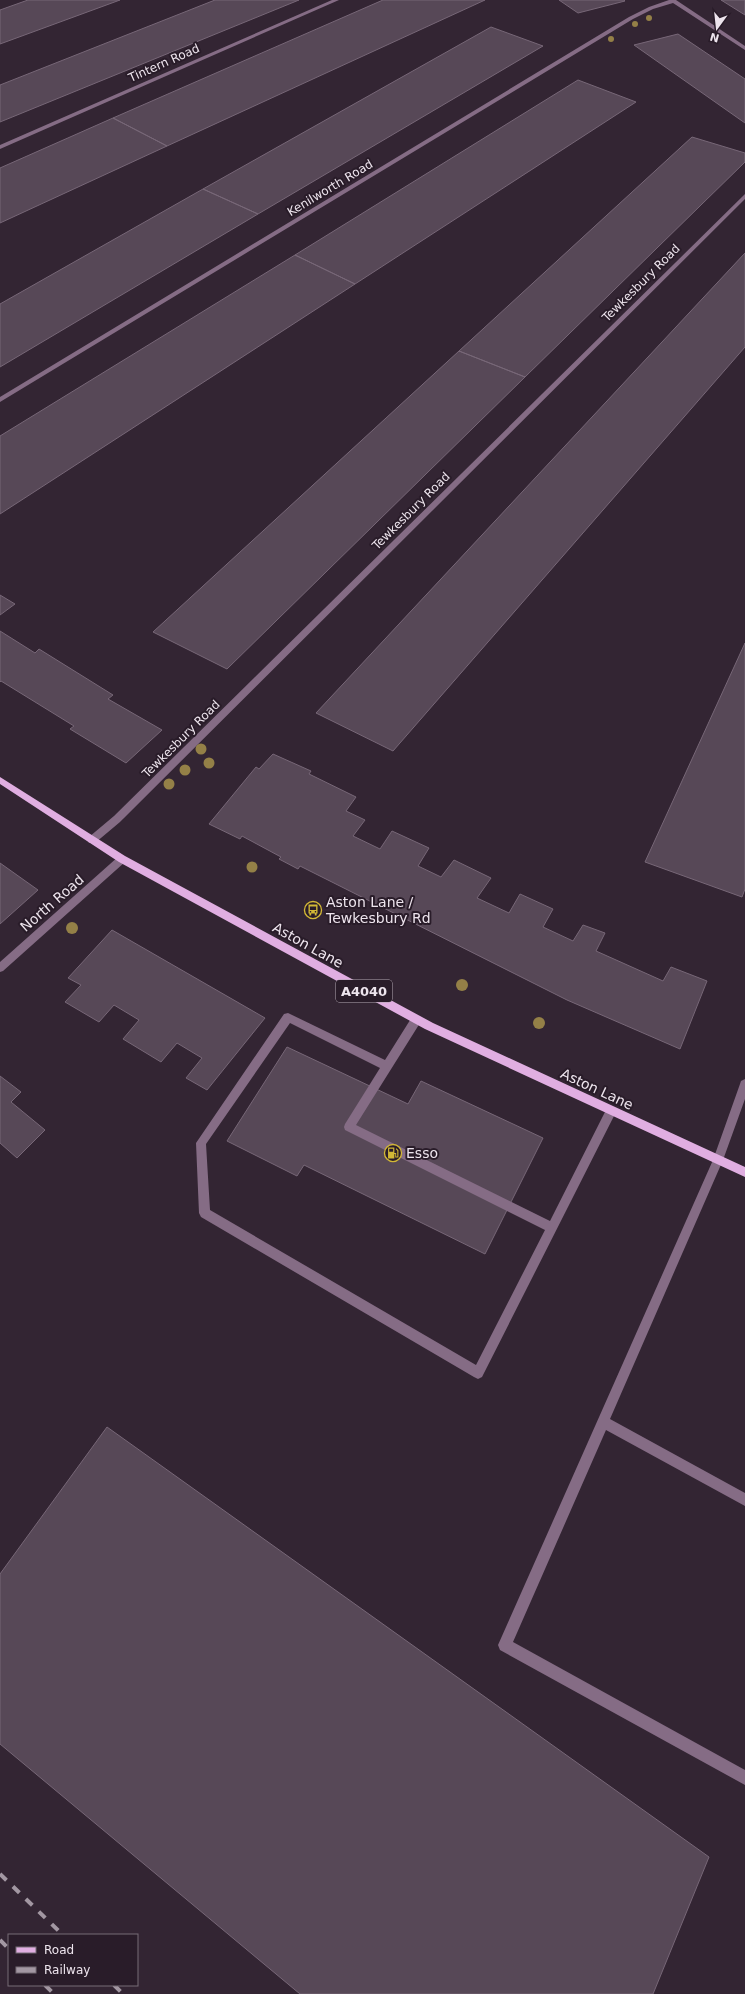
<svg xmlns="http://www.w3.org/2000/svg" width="745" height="1994" font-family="'DejaVu Sans',sans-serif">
	<rect width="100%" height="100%" fill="#332533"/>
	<path fill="#574857" stroke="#776777" d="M28,0H120L0,44V10Z
		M215,0H299L0,122V85Z
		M383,0H485L167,146L113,118Z
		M559,0H624L625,1L578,13Z
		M721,0H745V15Z
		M491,27L543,46L258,214L203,189Z
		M678,34L745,79V123L634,45Z
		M578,80L636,102L355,284L295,255Z
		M113,118L167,146L0,223V168Z
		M692,137L745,153V162L525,377L459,351Z
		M203,189L258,214L0,367V304Z
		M745,253V347L393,751L316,713Z
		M295,255L355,284L0,514V436Z
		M459,351L525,377L227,669L153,632Z
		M0,595L15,604L0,615Z
		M0,631L35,653L39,649L113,695L108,699L162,730L126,763L70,729L74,726L1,681L0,682Z
		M745,643V889L742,897L645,862Z
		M273,754L311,771L309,774L356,797L346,811L365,820L353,836L380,849L392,831L429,848L418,866L441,877L454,860L491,878L477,898L509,913L520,894L553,909L543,927L573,941L583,925L605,933L596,951L663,981L671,967L707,981L680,1049L567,1000L300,866L298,869L279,859L281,857L242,836L240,839L209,824L256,767L259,769Z
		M0,863L38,890L0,924Z
		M112,930L265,1018L207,1090L186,1078L202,1058L177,1043L161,1062L123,1039L139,1020L114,1005L99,1022L65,1002L81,985L68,978Z
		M287,1047L408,1104L421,1081L543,1138L485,1254L304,1165L297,1176L227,1141Z
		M0,1076L21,1092L11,1102L45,1130L17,1158L0,1143Z
		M107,1427L709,1857L653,1994H300L0,1744V1574Z"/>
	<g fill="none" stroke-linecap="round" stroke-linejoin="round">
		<path fill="#856c85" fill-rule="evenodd" d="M332,0H339L0,149V145Z
			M669,0H676L745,46V50L673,3L653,9L633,19L0,402V397L629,17L649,7Z
			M745,194V199L120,822L95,843H89L87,840L89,837L114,816Z
			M122,855L127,859L125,862L3,971L0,972V962L119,856Z
			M288,1013L385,1060L412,1017L416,1016L420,1017L421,1020L420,1023L356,1125L550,1221L607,1108L611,1106L615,1108L616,1111L615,1114L482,1377L478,1379L474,1377L201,1217L199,1213L196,1143L284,1014ZM290,1023L380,1068L345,1124L344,1127L345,1130L545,1230L476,1365L210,1210L206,1144Z
			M745,1079V1099L723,1160L610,1419L745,1493V1506L606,1430L513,1642L745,1770V1785L500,1650L498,1645L713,1160L740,1084L741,1081Z"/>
		<path fill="#e0aee1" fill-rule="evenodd" d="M0,777L125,856L433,1023L745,1167V1177L425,1029L119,862L0,784Z"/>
		<path stroke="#a297a2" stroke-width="4" stroke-dasharray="9 9" stroke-linecap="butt" d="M0,1874L63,1935
			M0,1940L9,1949
			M45,1985L54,1994
			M114,1985L123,1994"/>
	</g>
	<g fill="#948047">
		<circle cx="649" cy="18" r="3"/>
		<circle cx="635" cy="24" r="3"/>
		<circle cx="611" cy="39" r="3"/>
		<circle cx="201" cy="749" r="5.5"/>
		<circle cx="209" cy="763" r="5.5"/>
		<circle cx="185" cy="770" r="5.5"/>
		<circle cx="169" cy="784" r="5.5"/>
		<circle cx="252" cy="867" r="5.5"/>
		<circle cx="72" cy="928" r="6"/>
		<circle cx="462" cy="985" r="6"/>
		<circle cx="539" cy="1023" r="6"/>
	</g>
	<defs>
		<g id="bus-ring" transform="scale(0.9)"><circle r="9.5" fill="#291c29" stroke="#d2b736" stroke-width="1.5"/><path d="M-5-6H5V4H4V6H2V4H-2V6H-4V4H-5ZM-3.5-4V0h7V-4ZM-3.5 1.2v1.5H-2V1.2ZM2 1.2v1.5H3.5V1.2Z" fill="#d2b736"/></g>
		<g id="fuel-ring" transform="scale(0.9)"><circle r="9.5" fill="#291c29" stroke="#d2b736" stroke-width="1.5"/><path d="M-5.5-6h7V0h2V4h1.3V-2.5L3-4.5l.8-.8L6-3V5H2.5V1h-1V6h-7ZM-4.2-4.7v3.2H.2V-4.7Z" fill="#d2b736"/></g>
	</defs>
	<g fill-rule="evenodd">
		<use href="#bus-ring" x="313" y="910"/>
		<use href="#fuel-ring" x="393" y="1153"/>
	</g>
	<g text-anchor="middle" stroke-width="4" stroke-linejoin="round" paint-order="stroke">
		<g font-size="12" fill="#ede4ed" stroke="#291c29">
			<text transform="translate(164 63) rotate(-24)" y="4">Tintern Road</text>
			<text transform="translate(330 188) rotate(-31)" y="4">Kenilworth Road</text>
			<text transform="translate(641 283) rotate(-45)" y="4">Tewkesbury Road</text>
			<text transform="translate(411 511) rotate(-45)" y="4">Tewkesbury Road</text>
			<text transform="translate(181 739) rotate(-45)" y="4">Tewkesbury Road</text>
		</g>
		<rect fill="#291c29" stroke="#b2a8b2" stroke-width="1" x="336" y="980" width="56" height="22" rx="3"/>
		<g font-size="13" font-weight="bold" fill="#ede4ed">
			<text x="364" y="996">A4040</text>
		</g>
		<g font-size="14" fill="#ede4ed" stroke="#291c29" text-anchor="start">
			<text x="326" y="907">Aston Lane /<tspan x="326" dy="16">Tewkesbury Rd</tspan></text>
			<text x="406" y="1158">Esso</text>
		</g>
		<g font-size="14" fill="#ede4ed" stroke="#291c29">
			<text transform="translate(52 903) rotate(-41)" y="5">North Road</text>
			<text transform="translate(308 945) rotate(29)" y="5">Aston Lane</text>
			<text transform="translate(597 1089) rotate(25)" y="5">Aston Lane</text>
		</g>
	</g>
	<rect x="8" y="1934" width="130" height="52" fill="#291c29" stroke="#776c77"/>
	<rect x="16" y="1947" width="20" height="6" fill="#e0aee1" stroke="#776c77"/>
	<text x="44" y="1954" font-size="12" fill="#ede4ed">Road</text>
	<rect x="16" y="1967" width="20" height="6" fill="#a297a2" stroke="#776c77"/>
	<text x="44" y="1974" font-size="12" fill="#ede4ed">Railway</text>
	<g transform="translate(717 28) rotate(195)" stroke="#291c29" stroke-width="3" paint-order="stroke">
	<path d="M0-3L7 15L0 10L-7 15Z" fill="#ede4ed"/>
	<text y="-6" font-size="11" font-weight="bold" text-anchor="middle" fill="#ede4ed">N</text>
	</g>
</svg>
